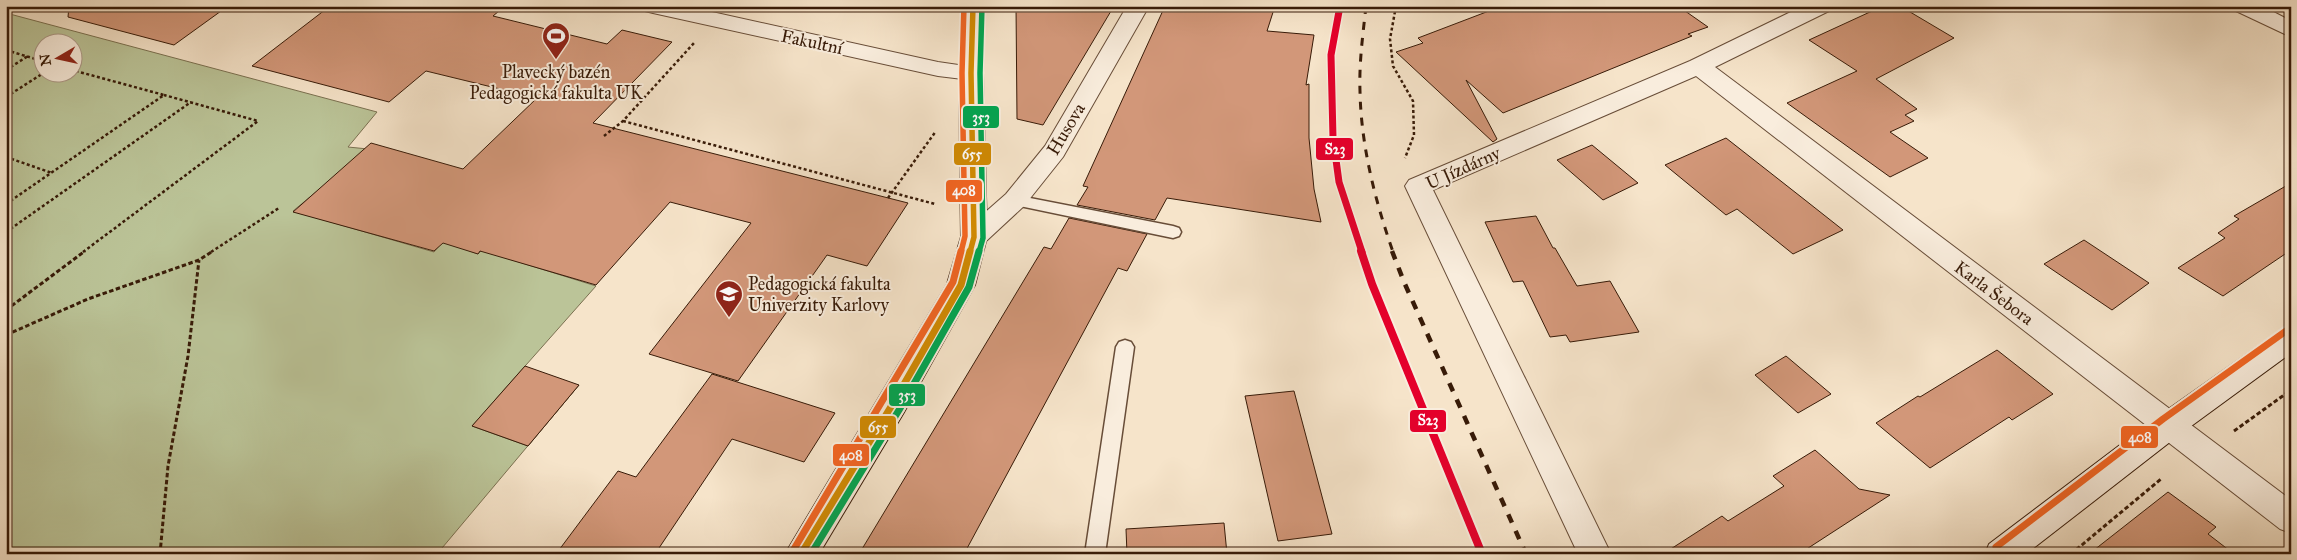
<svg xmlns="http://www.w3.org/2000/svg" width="2297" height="560" font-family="'IM FELL Great Primer',serif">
	<rect width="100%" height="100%" fill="#f6e4ca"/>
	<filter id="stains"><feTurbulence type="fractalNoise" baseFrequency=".004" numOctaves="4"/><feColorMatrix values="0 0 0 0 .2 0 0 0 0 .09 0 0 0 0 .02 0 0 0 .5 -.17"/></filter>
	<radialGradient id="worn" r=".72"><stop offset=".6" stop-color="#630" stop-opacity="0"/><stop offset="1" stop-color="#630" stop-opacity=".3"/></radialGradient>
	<path fill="#bbc498" stroke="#7a7050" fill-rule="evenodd" d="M6,13L377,112L348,147L368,149L293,211L434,252L443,241L478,254L558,172L506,258L596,286L472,426L528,446L579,385L437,554H6ZM42,42H72V72H42Z"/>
	<path fill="#d29779" stroke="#381b08" d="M69,6H228L174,45L68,17Z
		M330,6H505L493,16L607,44L622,30L672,42L593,123L908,203L867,266L827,255L738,381L649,354L751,223L670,202L596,285L480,251L478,254L443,243L434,251L293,212L371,143L463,169L537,98L426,71L389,102L252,66Z
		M1016,6H1114L1043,125L1017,119Z
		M1165,6H1275L1267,31L1314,35L1306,85L1309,84V138L1314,189L1321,222L1167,198L1155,220L1077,205L1088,187L1083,186Z
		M1502,6H1678L1708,27L1688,34L1692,36L1503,113L1466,80L1497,139L1493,142L1396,52L1423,43L1418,38Z
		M1883,6H1900L1954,38L1876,79L1917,109L1905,115L1914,121L1890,132L1928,158L1890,177L1787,103L1857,71L1809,40Z
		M1726,138L1805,200L1843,230L1793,254L1737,209L1726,215L1665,165Z
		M1592,145L1638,183L1603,200L1557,160Z
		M2291,183V250L2223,296L2178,268L2225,238L2218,233L2239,219L2234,216Z
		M1536,216L1553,248H1555L1577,286L1610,281L1639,332L1570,342L1566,335L1550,337L1523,281L1513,282L1485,222Z
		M1069,218L1147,234L1127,271L1118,268L964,554H859L1044,247L1051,249Z
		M2084,240L2149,283L2112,310L2044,264Z
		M1997,350L2053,394L2012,420L2009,417L1930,468L1876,423L1918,396L1920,397Z
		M1786,356L1831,394L1798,413L1755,375Z
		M525,366L579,385L528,446L472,426Z
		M712,374L835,413L804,462L732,439L655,554H556L618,471L636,477Z
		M1294,391L1332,534L1278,541L1245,396Z
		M1815,450L1859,489L1890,495L1799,554H1663L1722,516L1728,521L1784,486L1773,476Z
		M2168,492L2216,527L2208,534L2234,554H2089Z
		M1224,523L1227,554H1127L1126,529Z"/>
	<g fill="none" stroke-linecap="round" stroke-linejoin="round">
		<g stroke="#684d38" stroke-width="3">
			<path id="lane" d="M1015,195L1173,226L1179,228L1181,232L1179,236L1173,238L1010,204L1007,200L1010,196Z
				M1125,340L1131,342L1134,347L1105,554H1085L1116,347L1119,342Z"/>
		</g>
		<g stroke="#684d38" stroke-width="2">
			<path id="street" d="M642,6H685L938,62L979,68L983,73L979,78L971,80L938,76L653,13L645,11Z
				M1127,6H1149L1063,157L1024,206L983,244L974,247L965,244L961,237L965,230L1006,194L1045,146Z
				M1803,6H1832L1829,11L1715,67L2291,500V533L2280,529L1696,76L1433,190L1611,554H1578L1405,186L1409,180L1690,61Z
				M2233,6H2262L2291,21V37L2236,11Z"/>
		</g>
		<g stroke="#381b08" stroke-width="2">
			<path id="secondary" d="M962,6H984L983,73L987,237L975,285L903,414L819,554H785L947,284L961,237L959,73Z
				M2291,327V353L2179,435L2026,554H1985L1989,544L2157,417L2281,330Z"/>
		</g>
		<path stroke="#381b08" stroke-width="2.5" stroke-dasharray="3 2.5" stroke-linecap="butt" d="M1396,6L1390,39L1393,66L1413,101L1414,135L1405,158
			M6,50L42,61
			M6,70L28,56
			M6,97L45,72
			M623,121L935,204
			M604,136L623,121L694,43
			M6,157L52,173
			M888,198L936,131
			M6,204L164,95L72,70
			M6,232L191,102
			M83,252L258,121L164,95
			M211,252L279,208"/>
		<path stroke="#381b08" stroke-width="3" stroke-dasharray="4.5 2.5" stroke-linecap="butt" d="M6,310L85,251
			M6,335L88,299L199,260L213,251
			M2234,431L2291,390
			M160,554L168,466L188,356L199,260
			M2071,554L2161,479"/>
		<use href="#lane" fill="#f9eddd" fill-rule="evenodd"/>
		<use href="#street" fill="#f9eddd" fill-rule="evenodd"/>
		<use href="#secondary" fill="#f9eddd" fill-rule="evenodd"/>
		<path stroke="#381b08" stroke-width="3" stroke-dasharray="8 8" stroke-linecap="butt" d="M1366,6C1363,34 1359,62 1360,91C1361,146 1375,200 1393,252"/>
		<path stroke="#381b08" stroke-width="4.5" stroke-dasharray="9 9" stroke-linecap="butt" d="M1392,251L1404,282L1526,554"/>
		<g stroke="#f9eddd" stroke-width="9">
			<path id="bus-1-far1" d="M970,252L974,237L971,73L973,6"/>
		</g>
		<g stroke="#f9eddd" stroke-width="11">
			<path id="bus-1" d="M801,554L892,405L961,285L970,251"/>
		</g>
		<g stroke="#f9eddd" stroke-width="9">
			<path id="bus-2-far1" d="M979,252L983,238L980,73L982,6"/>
		</g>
		<g stroke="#f9eddd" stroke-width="11">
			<path id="bus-2" d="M811,554L899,410L969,287L979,251"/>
		</g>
		<g stroke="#f9eddd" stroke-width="9">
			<path id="bus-3-far1" d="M961,252L965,236L962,73L964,6"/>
		</g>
		<g stroke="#f9eddd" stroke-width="11">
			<path id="bus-3" d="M1996,547L2163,419L2286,331
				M794,549L953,282L961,251"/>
		</g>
		<use href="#bus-1-far1" stroke="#d18a02" stroke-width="5.5"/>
		<use href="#bus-1" stroke="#d18a02" stroke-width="7"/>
		<use href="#bus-2-far1" stroke="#00a651" stroke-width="5.5"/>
		<use href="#bus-2" stroke="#00a651" stroke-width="7"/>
		<use href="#bus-3-far1" stroke="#f26522" stroke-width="5.5"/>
		<use href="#bus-3" stroke="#f26522" stroke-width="7"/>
		<g stroke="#f9eddd" stroke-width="10">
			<path id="rail-1-far1" d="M1340,6L1331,55L1333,138L1339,182L1362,252"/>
		</g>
		<g stroke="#f9eddd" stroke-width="12">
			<path id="rail-1" d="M1361,251L1372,284L1482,554"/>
		</g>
		<use href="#rail-1-far1" stroke="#e4002b" stroke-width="7"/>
		<use href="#rail-1" stroke="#e4002b" stroke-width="8"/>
	</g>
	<defs>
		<g id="stadium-pin" transform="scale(1.4375)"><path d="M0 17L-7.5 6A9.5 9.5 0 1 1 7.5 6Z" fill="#8f2418" stroke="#f9eddd"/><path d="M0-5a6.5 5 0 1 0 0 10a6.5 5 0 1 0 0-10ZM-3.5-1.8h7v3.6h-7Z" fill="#fff"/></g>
		<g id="university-pin" transform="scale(1.4375)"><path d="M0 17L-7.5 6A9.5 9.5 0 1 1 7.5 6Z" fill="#8f2418" stroke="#f9eddd"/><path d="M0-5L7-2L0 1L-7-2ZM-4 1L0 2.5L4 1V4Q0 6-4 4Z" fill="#fff"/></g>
	</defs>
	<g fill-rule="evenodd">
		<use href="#stadium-pin" x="556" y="36"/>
		<use href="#university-pin" x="729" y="294"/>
	</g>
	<g text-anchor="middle" stroke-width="4" stroke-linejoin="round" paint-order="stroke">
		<g font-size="18" fill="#381b08" stroke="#f9eddd">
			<text transform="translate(812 42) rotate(12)" y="6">Fakultní</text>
			<text transform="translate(1066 129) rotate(-59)" y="6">Husova</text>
			<text transform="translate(1463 168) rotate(-24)" y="6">U Jízdárny</text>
			<text transform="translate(1994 293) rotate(37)" y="6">Karla Šebora</text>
		</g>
		<g font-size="18" fill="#381b08" stroke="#f9eddd">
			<text x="556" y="78">Plavecký bazén<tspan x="556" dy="21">Pedagogická fakulta UK</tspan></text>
			<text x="748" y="290" text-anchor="start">Pedagogická fakulta<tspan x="748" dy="21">Univerzity Karlovy</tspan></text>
		</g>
	</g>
	<g stroke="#f9eddd" stroke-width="2">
		<rect x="962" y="105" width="38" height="24" rx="5" fill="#00a651"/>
		<rect x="1315" y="137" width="39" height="24" rx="5" fill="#e4002b"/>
		<rect x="953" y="142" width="39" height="24" rx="5" fill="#d18a02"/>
		<rect x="945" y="179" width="38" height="24" rx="5" fill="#f26522"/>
		<rect x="888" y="383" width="38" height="24" rx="5" fill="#00a651"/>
		<rect x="1409" y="409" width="38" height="24" rx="5" fill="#e4002b"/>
		<rect x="859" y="415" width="38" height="24" rx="5" fill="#d18a02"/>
		<rect x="2120" y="425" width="39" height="24" rx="5" fill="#f26522"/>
		<rect x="832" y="443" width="38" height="24" rx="5" fill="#f26522"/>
	</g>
	<g font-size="14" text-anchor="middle" font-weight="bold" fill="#fff">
		<text x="981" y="122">353</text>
		<text x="1335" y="154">S23</text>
		<text x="972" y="159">655</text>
		<text x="964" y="195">408</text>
		<text x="907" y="400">353</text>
		<text x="1428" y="425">S23</text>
		<text x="878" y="432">655</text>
		<text x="2140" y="442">408</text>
		<text x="851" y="460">408</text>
	</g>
	<rect width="2297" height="560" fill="none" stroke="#f6e4ca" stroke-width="25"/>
	<rect x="8" y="8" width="2282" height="545" fill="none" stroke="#381b08" stroke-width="2.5"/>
	<rect x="12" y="12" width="2272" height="535" fill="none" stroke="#381b08"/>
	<g transform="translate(58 58) rotate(261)"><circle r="24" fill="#f9eddd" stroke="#ac9988"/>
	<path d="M0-4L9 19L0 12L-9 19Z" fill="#8f2418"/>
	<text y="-8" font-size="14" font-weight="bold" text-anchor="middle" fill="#381b08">N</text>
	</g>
	<rect width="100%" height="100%" filter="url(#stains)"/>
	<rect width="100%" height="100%" fill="url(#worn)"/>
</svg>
